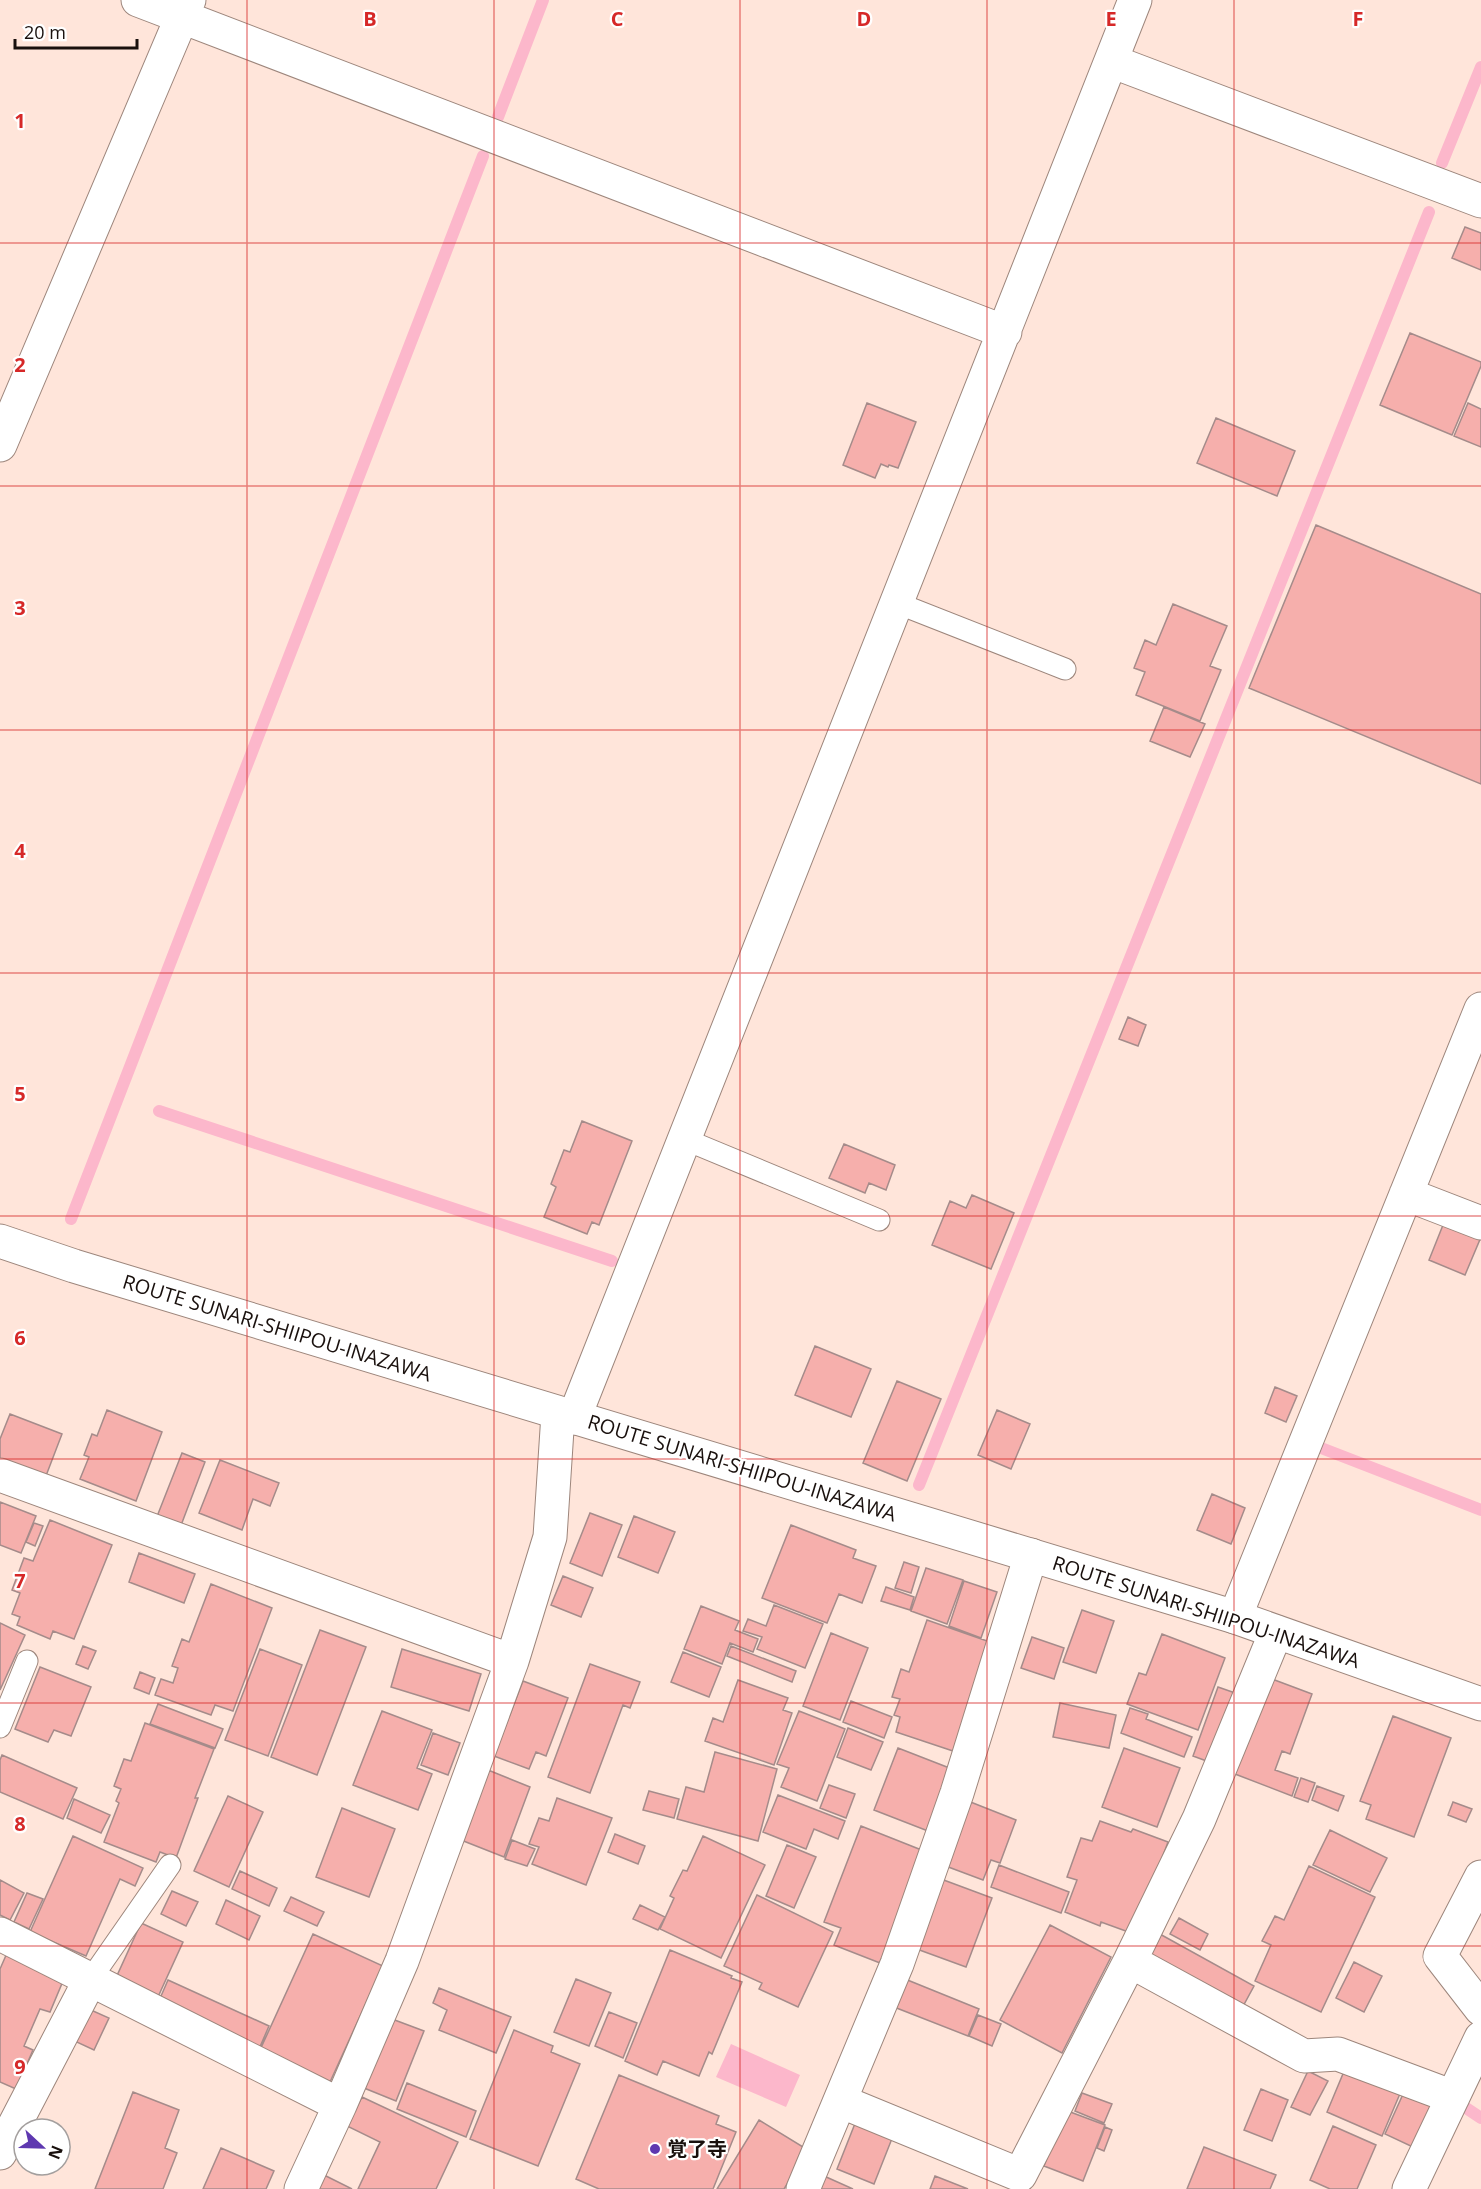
<svg xmlns="http://www.w3.org/2000/svg" width="1481" height="2189" font-family="'Open Sans','Noto Sans JP',sans-serif">
	<rect width="100%" height="100%" fill="#ffe5da"/>
	<path fill="#fcb7cb" d="M731,2044L800,2075L786,2107L716,2077Z"/>
	<g fill="none" stroke-linecap="round" stroke-linejoin="round">
		<path stroke="#fcb7cb" stroke-width="12" d="M498,117L543,0
			M1442,163L1481,67
			M159,1111L612,1261
			M71,1219L483,156
			M1316,1446L1481,1510
			M919,1485L1429,212
			M1466,2108L1481,2118"/>
	</g>
	<path fill="#f6afac" stroke="#a58b8a" stroke-width="1.5" d="M1465,227L1481,233V270L1452,258Z
		M1410,333L1481,362V366L1452,435L1380,405Z
		M867,403L916,422L898,468L889,465L888,467L881,464L875,478L843,465Z
		M1468,403L1481,409V447L1454,436Z
		M1216,418L1295,451L1277,496L1197,463Z
		M1316,525L1481,594V784L1249,688Z
		M1173,604L1227,626L1210,666L1221,670L1200,721L1136,695L1145,672L1134,668L1145,640L1156,645Z
		M1164,707L1205,724L1190,757L1150,741Z
		M1128,1017L1146,1025L1138,1046L1119,1039Z
		M582,1121L632,1141L599,1225L592,1222L587,1234L544,1217L556,1187L551,1184L564,1150L570,1152Z
		M844,1144L895,1165L886,1190L869,1183L865,1193L829,1178Z
		M972,1195L1014,1213L991,1269L932,1245L950,1201L966,1208Z
		M1445,1220L1481,1237L1465,1275L1429,1260Z
		M815,1346L871,1369L851,1417L795,1395Z
		M897,1381L941,1399L907,1481L863,1463Z
		M1275,1387L1297,1396L1286,1422L1265,1413Z
		M107,1410L162,1432L136,1501L80,1479L89,1457L84,1455L92,1434L97,1436Z
		M997,1410L1030,1424L1011,1469L978,1455Z
		M10,1414L62,1434L44,1481L0,1464V1439Z
		M182,1453L205,1462L180,1528L156,1519Z
		M220,1460L279,1483L270,1506L253,1499L242,1530L199,1513Z
		M1212,1494L1245,1508L1231,1544L1197,1530Z
		M0,1502L36,1516L21,1553L0,1545Z
		M590,1513L622,1525L602,1576L570,1563Z
		M634,1516L675,1532L658,1573L618,1557Z
		M50,1520L112,1545L74,1639L53,1631L50,1639L17,1625L20,1617L12,1614L20,1593L12,1590L24,1558L33,1561Z
		M34,1523L43,1526L35,1546L26,1542Z
		M791,1525L856,1550L853,1558L876,1566L862,1603L839,1594L827,1623L762,1598Z
		M139,1553L195,1574L184,1603L129,1582Z
		M904,1562L919,1567L911,1593L895,1588Z
		M926,1568L963,1580L947,1624L911,1611Z
		M563,1576L593,1588L581,1617L551,1605Z
		M964,1581L997,1592L981,1638L949,1626Z
		M211,1584L272,1608L233,1711L215,1705L211,1715L155,1695L161,1679L173,1683L178,1668L172,1666L182,1639L189,1642Z
		M886,1587L914,1597L910,1610L881,1601Z
		M774,1605L823,1624L805,1668L757,1649L762,1637L743,1631L748,1619L766,1626Z
		M701,1606L739,1621L735,1630L758,1639L753,1652L730,1643L722,1664L684,1649Z
		M1082,1610L1114,1621L1096,1673L1063,1662Z
		M927,1620L990,1642L953,1751L896,1732L900,1717L894,1715L900,1699L892,1697L901,1669L909,1672Z
		M0,1623L25,1635L0,1690Z
		M320,1630L366,1647L317,1775L271,1757Z
		M831,1633L868,1648L840,1720L803,1706Z
		M1162,1634L1225,1658L1198,1730L1127,1704L1139,1673L1146,1675Z
		M1032,1637L1064,1648L1054,1679L1021,1668Z
		M83,1646L96,1651L88,1669L76,1664Z
		M731,1646L796,1671L792,1682L727,1656Z
		M260,1649L302,1665L268,1756L225,1740Z
		M402,1649L481,1674L469,1711L391,1687Z
		M683,1652L721,1667L709,1697L671,1682Z
		M590,1664L640,1682L630,1708L623,1705L590,1793L548,1777Z
		M40,1667L91,1687L71,1736L54,1730L48,1742L15,1729Z
		M140,1672L155,1678L149,1694L134,1688Z
		M1272,1679L1312,1694L1290,1754L1282,1751L1275,1770L1298,1778L1292,1796L1235,1774Z
		M738,1680L788,1698L783,1710L792,1713L774,1765L705,1741L713,1718L723,1722Z
		M523,1681L568,1698L546,1756L536,1752L529,1769L494,1756Z
		M1218,1687L1238,1694L1212,1763L1193,1756Z
		M851,1701L892,1717L884,1738L843,1722Z
		M1060,1703L1116,1715L1109,1748L1053,1737Z
		M158,1704L223,1729L215,1748L150,1724Z
		M1130,1708L1148,1714L1146,1719L1192,1737L1184,1757L1121,1733Z
		M382,1711L432,1730L417,1768L432,1774L418,1810L353,1785Z
		M799,1711L845,1729L817,1801L781,1787L789,1768L777,1764Z
		M1393,1716L1451,1738L1414,1837L1366,1819L1371,1805L1360,1801Z
		M145,1723L214,1749L195,1798H198L176,1858L160,1852L156,1862L104,1842L119,1803L116,1801L121,1789L114,1786L124,1759L131,1761Z
		M848,1728L883,1742L871,1770L837,1757Z
		M433,1733L460,1743L448,1775L421,1765Z
		M898,1748L952,1769L928,1831L874,1810Z
		M1124,1748L1180,1768L1157,1827L1102,1807Z
		M715,1752L777,1769L758,1841L677,1819L686,1787L704,1792Z
		M2,1755L77,1788L63,1819L0,1792V1760Z
		M488,1770L530,1787L504,1857L461,1840Z
		M1301,1778L1315,1783L1308,1802L1294,1797Z
		M829,1785L855,1794L846,1818L820,1808Z
		M1317,1786L1344,1796L1338,1811L1312,1800Z
		M649,1791L679,1799L674,1818L643,1810Z
		M778,1795L845,1821L838,1839L814,1829L806,1849L763,1832Z
		M228,1796L263,1812L229,1887L194,1871Z
		M557,1798L612,1818L586,1885L532,1864L539,1847L529,1844L539,1818L549,1821Z
		M74,1799L110,1815L101,1833L67,1818Z
		M968,1801L1016,1820L1000,1863L991,1860L983,1880L943,1865Z
		M1453,1802L1472,1809L1466,1822L1448,1815Z
		M342,1808L395,1829L369,1897L316,1877Z
		M1100,1821L1131,1832L1133,1829L1168,1842L1134,1934L1101,1922L1100,1926L1065,1912L1077,1880L1067,1877L1081,1838L1092,1841Z
		M861,1826L924,1851L880,1963L834,1945L841,1928L824,1922Z
		M1330,1830L1387,1858L1370,1892L1313,1865Z
		M615,1834L645,1846L638,1864L608,1852Z
		M73,1836L143,1868L135,1886L120,1879L86,1956L30,1932Z
		M703,1836L765,1865L721,1958L660,1929L674,1898L670,1896L683,1870L687,1871Z
		M512,1840L535,1849L527,1866L505,1859Z
		M787,1845L816,1857L794,1908L766,1896Z
		M999,1865L1069,1892L1061,1913L991,1887Z
		M1309,1866L1375,1897L1321,2012L1255,1981L1271,1945L1262,1941L1275,1916L1284,1920Z
		M240,1871L277,1888L269,1906L232,1889Z
		M941,1879L992,1898L966,1967L914,1948Z
		M0,1880L24,1893L10,1920L0,1915Z
		M172,1891L198,1902L186,1926L161,1914Z
		M27,1893L43,1899L29,1929L14,1922Z
		M757,1895L833,1932L798,2007L759,1989L762,1983L724,1966Z
		M291,1897L324,1912L317,1926L284,1911Z
		M226,1900L260,1916L249,1940L216,1924Z
		M640,1905L665,1917L658,1930L633,1919Z
		M1179,1918L1208,1934L1200,1950L1170,1934Z
		M141,1923L183,1942L157,1999L115,1980Z
		M1050,1925L1111,1957L1062,2053L1000,2020Z
		M1158,1933L1254,1986L1241,2010L1145,1957Z
		M313,1934L383,1966L330,2082L260,2050Z
		M670,1950L732,1976L731,1978L742,1982L712,2054L709,2052L699,2076L663,2061L657,2075L625,2061Z
		M7,1953L63,1981L50,2012L40,2009L24,2046L33,2050L16,2089L0,2082V1969Z
		M1354,1962L1382,1976L1364,2012L1336,1998Z
		M576,1979L611,1993L589,2046L554,2032Z
		M905,1979L979,2009L968,2036L894,2007Z
		M168,1980L269,2026L259,2049L158,2003Z
		M439,1988L511,2017L496,2053L439,2030L447,2010L433,2003Z
		M82,2006L109,2018L94,2050L68,2038Z
		M609,2012L637,2023L623,2058L595,2046Z
		M978,2015L1001,2024L992,2046L969,2036Z
		M392,2019L424,2031L396,2101L364,2088Z
		M514,2030L553,2046L551,2052L580,2064L538,2166L470,2139Z
		M1345,2069L1402,2089L1382,2136L1327,2112Z
		M1308,2071L1328,2081L1310,2115L1291,2107Z
		M619,2075L719,2116L716,2124L736,2132L713,2189H599L576,2179Z
		M407,2083L476,2111L466,2137L397,2109Z
		M1261,2089L1288,2100L1272,2141L1244,2130Z
		M133,2092L179,2110L165,2148L177,2153L163,2189H95Z
		M1404,2092L1434,2105L1415,2148L1385,2134Z
		M1082,2093L1112,2104L1104,2123L1075,2111Z
		M362,2097L458,2142L436,2189H358L380,2142L347,2126Z
		M1065,2110L1105,2125L1083,2181L1044,2166Z
		M759,2120L808,2150L784,2189H717Z
		M856,2121L893,2136L874,2184L837,2169Z
		M1333,2126L1376,2145L1357,2189H1330L1310,2180Z
		M1105,2127L1112,2130L1104,2151L1097,2148Z
		M1204,2147L1276,2175L1270,2189H1187Z
		M221,2148L274,2171L266,2189H203Z
		M324,2175L352,2189H318Z
		M824,2176L853,2189H819Z
		M935,2176L968,2189H930Z"/>
	<g fill="none" stroke-linecap="round" stroke-linejoin="round">
		<g stroke="#9d867c" stroke-width="23">
			<path id="service" d="M897,603L1065,669
				M684,1139L879,1220
				M0,1727L27,1661
				M90,1980L170,1865"/>
		</g>
		<g stroke="#9d867c" stroke-width="35">
			<path id="minor" d="M138,0L1005,332
				M1111,61L1481,201
				M0,445L189,0
				M1406,1194L1481,1223
				M574,1418L1135,0
				M0,1475L512,1661
				M1235,1617L1481,1009
				M1481,1877L1440,1956L1481,2009
				M0,1934L340,2105
				M1130,1961L1304,2056L1338,2054L1453,2097
				M840,2101L1020,2175L1130,1961L1199,1819L1276,1632
				M0,2153L90,1980
				M301,2189L340,2105L402,1961L512,1661L550,1537L558,1414
				M803,2189L897,1964L957,1793L1031,1555
				M1409,2189L1481,2038"/>
		</g>
		<g stroke="#9d867c" stroke-width="35">
			<path id="secondary" d="M0,1241L74,1266L1235,1617L1481,1704"/>
		</g>
		<use href="#service" stroke="#fff" stroke-width="21"/>
		<use href="#minor" stroke="#fff" stroke-width="33"/>
		<use href="#secondary" stroke="#fff" stroke-width="33"/>
	</g>
	<path fill="none" stroke="#d62828" stroke-width="1.5" stroke-opacity="0.55" d="M247,0V2189M494,0V2189M740,0V2189M987,0V2189M1234,0V2189M0,243H1481M0,486H1481M0,730H1481M0,973H1481M0,1216H1481M0,1459H1481M0,1703H1481M0,1946H1481"/>
	<circle fill="#5e38b0" stroke="#fff" stroke-width="2" cx="655" cy="2149" r="6"/>
	<g text-anchor="middle" stroke-width="4.5" stroke-linejoin="round" paint-order="stroke">
		<g font-size="20" fill="#19100d" stroke="#fff">
			<text transform="translate(277 1328) rotate(17)" y="7">ROUTE SUNARI-SHIIPOU-INAZAWA</text>
			<text transform="translate(742 1468) rotate(17)" y="7">ROUTE SUNARI-SHIIPOU-INAZAWA</text>
			<text transform="translate(1206 1612) rotate(18)" y="7">ROUTE SUNARI-SHIIPOU-INAZAWA</text>
		</g>
		<g font-size="20" font-weight="bold" fill="#19100d" stroke="#fff" text-anchor="start">
			<text x="667" y="2156">覚了寺</text>
		</g>
	</g>
	<g font-size="20" text-anchor="middle" font-weight="bold" fill="#d62828" stroke="#fff" stroke-width="4.5" stroke-linejoin="round" paint-order="stroke">
		<text x="370" y="26">B</text>
		<text x="617" y="26">C</text>
		<text x="864" y="26">D</text>
		<text x="1111" y="26">E</text>
		<text x="1358" y="26">F</text>
		<text x="20" y="128">1</text>
		<text x="20" y="372">2</text>
		<text x="20" y="615">3</text>
		<text x="20" y="858">4</text>
		<text x="20" y="1101">5</text>
		<text x="20" y="1345">6</text>
		<text x="20" y="1588">7</text>
		<text x="20" y="1831">8</text>
		<text x="20" y="2074">9</text>
	</g>
	<g transform="translate(42 2147) rotate(112)"><circle r="28" fill="#ffffff" stroke="#a39f9e" stroke-width="1.5"/>
	<path d="M0-4.5L10 22L0 15L-10 22Z" fill="#5e38b0"/>
	<text y="-9" font-size="16" font-weight="bold" text-anchor="middle" fill="#19100d">N</text>
	</g>
	<path d="M15 39v9h122v-9" fill="none" stroke="#19100d" stroke-width="3"/>
	<text x="24" y="39" font-size="18" fill="#19100d" stroke="#ffffff" stroke-width="4.5" paint-order="stroke">20 m</text>
</svg>
